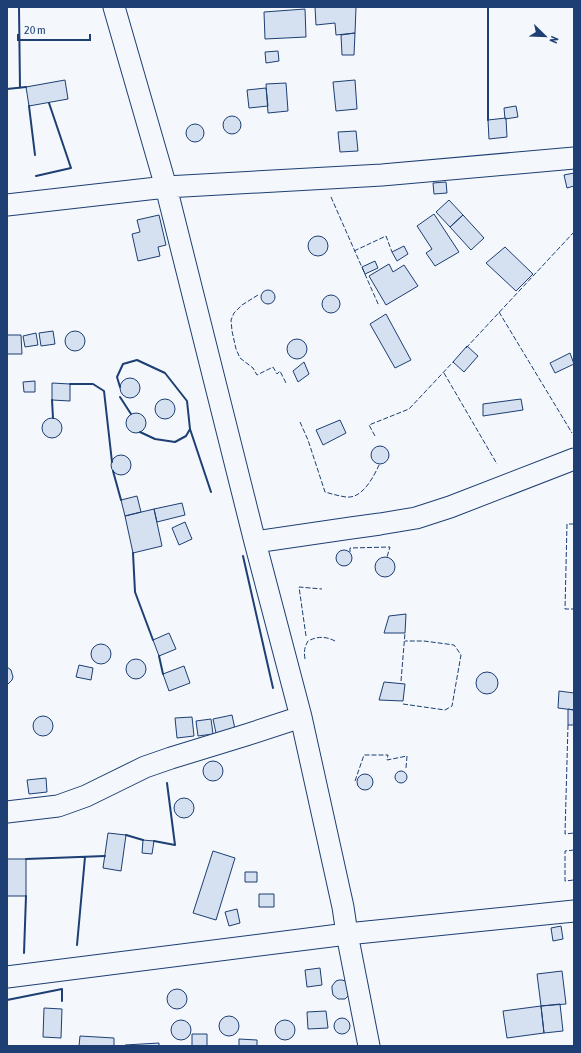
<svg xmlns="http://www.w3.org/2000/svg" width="581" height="1053" font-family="'Asap Condensed',sans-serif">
	<rect width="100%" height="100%" fill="#f4f7fb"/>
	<path fill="#d5e0f0" stroke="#1d3f73" d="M315,7H356L355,33L336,35L335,23L316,25Z
		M305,9L306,37L265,39L264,12Z
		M355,33L354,55H342L341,35Z
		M278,51L279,61L266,63L265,52Z
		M65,80L68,99L29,106L26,87Z
		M355,80L357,109L336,111L333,82Z
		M286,83L288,111L268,113L266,84Z
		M266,88L268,106L249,108L247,90Z
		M516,106L518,117L505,119L504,108Z
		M223 125a9 9 0 1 1 18 0a9 9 0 1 1-18 0Z
		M506,118L507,137L489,139L488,120Z
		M186 133a9 9 0 1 1 18 0a9 9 0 1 1-18 0Z
		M356,131L358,151L340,152L338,132Z
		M574,173V186L567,188L564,175Z
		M446,182L447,193L434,194L433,183Z
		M449,200L463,215L450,227L436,212Z
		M434,214L459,252L435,266L426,253L432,249L417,226Z
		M159,215L166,245L158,247L160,256L138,261L132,234L140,232L137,220Z
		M463,215L484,238L471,250L450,227Z
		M308 246a10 10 0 1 1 20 0a10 10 0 1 1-20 0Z
		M404,246L408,254L397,261L392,252Z
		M505,247L533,274L516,291L486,263Z
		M375,261L378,268L365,274L362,267Z
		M389,264L393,272L404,265L418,286L386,305L369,276Z
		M261 297a7 7 0 1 1 14 0a7 7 0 1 1-14 0Z
		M322 304a9 9 0 1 1 18 0a9 9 0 1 1-18 0Z
		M386,314L411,360L395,368L370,324Z
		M53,331L55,344L41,346L39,333Z
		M65 341a10 10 0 1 1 20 0a10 10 0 1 1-20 0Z
		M36,333L38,345L25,347L23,336Z
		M7,335H21L22,354H7Z
		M287 349a10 10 0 1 1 20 0a10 10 0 1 1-20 0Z
		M467,346L478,356L464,372L453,362Z
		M570,353L574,364L555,373L550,363Z
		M304,362L309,374L298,382L293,371Z
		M120 388a10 10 0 1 1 20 0a10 10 0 1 1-20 0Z
		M35,381V392H24L23,382Z
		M52,383L70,384V401L52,400Z
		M521,399L523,410L483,416V404Z
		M155 409a10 10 0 1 1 20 0a10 10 0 1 1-20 0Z
		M126 423a10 10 0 1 1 20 0a10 10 0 1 1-20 0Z
		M42 428a10 10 0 1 1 20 0a10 10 0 1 1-20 0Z
		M340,420L346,433L323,445L316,430Z
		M371 455a9 9 0 1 1 18 0a9 9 0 1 1-18 0Z
		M111 465a10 10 0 1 1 20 0a10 10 0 1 1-20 0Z
		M137,496L141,512L125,516L121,500Z
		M182,503L185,515L157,522L154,509Z
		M154,509L162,546L133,553L125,516Z
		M185,522L192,539L179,545L172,528Z
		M336 558a8 8 0 1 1 16 0a8 8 0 1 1-16 0Z
		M375 567a10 10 0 1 1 20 0a10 10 0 1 1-20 0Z
		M406,614L405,633H384L389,616Z
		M169,633L176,649L159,656L153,640Z
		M91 654a10 10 0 1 1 20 0a10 10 0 1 1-20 0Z
		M126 669a10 10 0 1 1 20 0a10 10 0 1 1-20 0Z
		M79,665L93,668L91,680L76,677Z
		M184,666L190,683L169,691L163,674Z
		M7,667L11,670L13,677L12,680L7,685Z
		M476 683a11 11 0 1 1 22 0a11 11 0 1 1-22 0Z
		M384,682L405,684L403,701L379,700Z
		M559,691L574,693V710L558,708Z
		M568,709L574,710V725H568Z
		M232,715L235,729L216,733L213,719Z
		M33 726a10 10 0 1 1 20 0a10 10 0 1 1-20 0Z
		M192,717L194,736L177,738L175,718Z
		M211,719L213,734L198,736L196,721Z
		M203 771a10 10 0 1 1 20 0a10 10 0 1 1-20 0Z
		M395 777a6 6 0 1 1 12 0a6 6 0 1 1-12 0Z
		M357 782a8 8 0 1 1 16 0a8 8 0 1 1-16 0Z
		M46,778L47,792L29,794L27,780Z
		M174 808a10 10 0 1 1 20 0a10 10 0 1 1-20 0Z
		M108,833L126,835L121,871L103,868Z
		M143,840L154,841L152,854L142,853Z
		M213,851L235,858L216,920L193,913Z
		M7,859H26V896H7Z
		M245,872H257V882H245Z
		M259,894H274V907H259Z
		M237,909L240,923L229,926L225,912Z
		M561,926L563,939L553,941L551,928Z
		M320,968L322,985L307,987L305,970Z
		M562,971L566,1004L541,1006L537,974Z
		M339,980H342L348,982L350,994L345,999H338L333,995L332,989V986L336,981Z
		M167 999a10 10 0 1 1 20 0a10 10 0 1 1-20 0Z
		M560,1004L563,1031L544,1033L541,1006Z
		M541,1006L544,1033L507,1038L503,1011Z
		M44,1008L62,1009L61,1038L43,1037Z
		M326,1011L328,1028L308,1029L307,1012Z
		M219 1026a10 10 0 1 1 20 0a10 10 0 1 1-20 0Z
		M334 1026a8 8 0 1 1 16 0a8 8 0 1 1-16 0Z
		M275 1030a10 10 0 1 1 20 0a10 10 0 1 1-20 0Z
		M171 1030a10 10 0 1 1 20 0a10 10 0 1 1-20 0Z
		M192,1034H207V1046H192Z
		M80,1036L114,1038V1046H79Z
		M239,1039L257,1040V1046H239Z
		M159,1043V1046H125V1045Z"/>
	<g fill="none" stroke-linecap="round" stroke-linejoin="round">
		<g stroke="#1d3f73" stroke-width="23">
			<path id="street" d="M114,7L166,187L255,542L301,717L343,907L347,934L369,1046
				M7,205L166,187L382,175L574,158
				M255,542L351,528L380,524L416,518L450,507L574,459
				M7,812L58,806L86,796L145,767L171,758L246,735L301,717
				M7,977L347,934L574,911"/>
		</g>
		<use href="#street" stroke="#f4f7fb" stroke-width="21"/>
		<path stroke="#1d3f73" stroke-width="1" stroke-dasharray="5 2" stroke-linecap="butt" d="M331,197L379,306
			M354,251L386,236L392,252
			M258,295L242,305L234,313L231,320L232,331L236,349L240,358L253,368L257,375L273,367L277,374L280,371L286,383
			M499,312L572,433
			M466,348L574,232
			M444,373L497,464
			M300,422L308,440L325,492C332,494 339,496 346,497C363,499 374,476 380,463
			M375,436L369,425L409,409L454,361
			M574,524H567L565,609H574
			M350,552V548L390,547L387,557
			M306,636L299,587L322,589
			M305,659C304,652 304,648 308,641C318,636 326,636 337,642
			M401,681L405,633
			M403,704L445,710L452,706L461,655L457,649L454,645L424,641H405
			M568,725L565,834L574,833
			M355,781L364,755H388L387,760L407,756L406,768
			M574,850L565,851V881L574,880"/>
		<path stroke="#1d3f73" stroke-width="2" d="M488,7V120
			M19,8L20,88
			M7,89L26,87
			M29,106L35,155
			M36,176L71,168L49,103
			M7,243V230
			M70,384H93L104,391L112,462
			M120,387L117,377L123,364L137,360L165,373L187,401L190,429L211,492
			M120,397L131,414
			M52,400L53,418
			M140,432L155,439L175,442L186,436L190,429
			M113,471L121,500
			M133,553L135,592L153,640
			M243,556L273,688
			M159,656L163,674
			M126,835L143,840
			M154,841L175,845L167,783
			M26,859L105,856
			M77,945L85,857
			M24,953L26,896
			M7,1000L62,989V1001"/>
	</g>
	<rect width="581" height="1053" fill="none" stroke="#1d3f73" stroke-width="16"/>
	<g transform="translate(545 36) rotate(113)" stroke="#f4f7fb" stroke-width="3" paint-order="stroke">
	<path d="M0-3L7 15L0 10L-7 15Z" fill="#1d3f73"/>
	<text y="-6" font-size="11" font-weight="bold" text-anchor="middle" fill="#1d3f73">N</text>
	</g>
	<path d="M18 34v6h72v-6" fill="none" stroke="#1d3f73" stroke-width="2"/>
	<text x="24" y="34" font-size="12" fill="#1d3f73" stroke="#f4f7fb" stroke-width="3" paint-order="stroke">20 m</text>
</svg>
